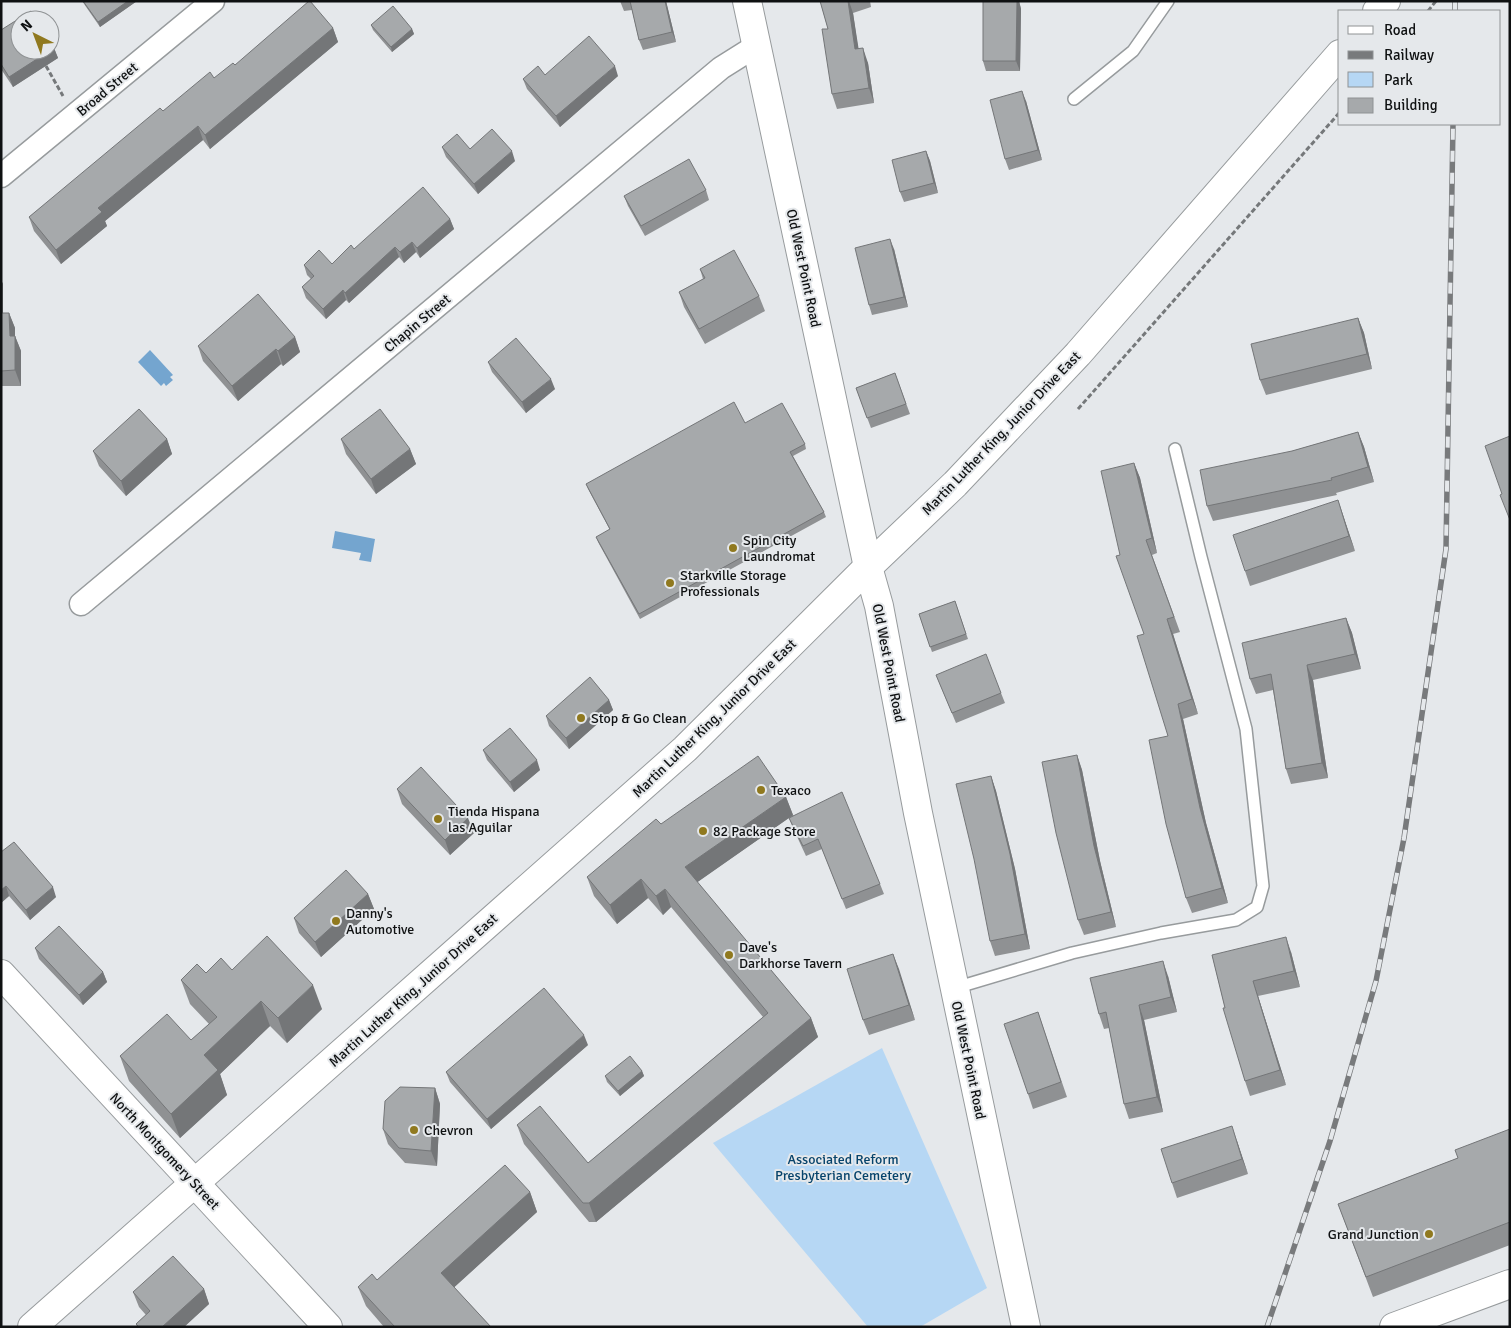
<svg xmlns="http://www.w3.org/2000/svg" width="1511" height="1328" font-family="Signika,sans-serif">
	<rect width="100%" height="100%" fill="#e5e8eb"/>
	<path fill="#b6d7f4" d="M882,1048L987,1288L920,1327H868L713,1143Z"/>
	<path fill="#74a5cf" d="M150,350L173,375L170,377L173,380L166,386L164,383L161,386L138,362Z
		M335,531L375,539L371,562L359,560L361,553L332,548Z"/>
	<g fill="none" stroke-linecap="round" stroke-linejoin="round">
		<g stroke="#979b9d" stroke-width="14">
			<path id="service" d="M1074,99L1133,51L1168,1
				M955,988L1072,953L1161,933L1236,920L1257,907L1263,886L1246,729L1201,557L1175,449"/>
		</g>
		<g stroke="#979b9d" stroke-width="25">
			<path id="minor" d="M1,176L213,1
				M81,604L721,68L756,46"/>
		</g>
		<g stroke="#979b9d" stroke-width="30">
			<path id="tertiary" d="M747,1L868,567L879,606L918,813L1026,1327
				M1,974L328,1327
				M1394,1327L1510,1284"/>
		</g>
		<g stroke="#979b9d" stroke-width="30">
			<path id="primary" d="M1377,11L1386,1
				M32,1327L685,749L868,567L955,484L1078,354L1340,54"/>
		</g>
		<path stroke="#75787a" stroke-width="3" stroke-dasharray="5 2.5" stroke-linecap="butt" d="M1428,11L1436,1
			M46,66L63,96
			M1078,409L1340,112"/>
		<use href="#service" stroke="#fff" stroke-width="11"/>
		<use href="#minor" stroke="#fff" stroke-width="22"/>
		<use href="#tertiary" stroke="#fff" stroke-width="28"/>
		<use href="#primary" stroke="#fff" stroke-width="28"/>
		<g stroke="#787a7c" stroke-width="5.5">
			<path id="rail" d="M1455,11V1
				M1267,1327L1330,1141L1376,981L1404,838L1446,549L1453,124"/>
		</g>
		<use href="#rail" stroke="#e5e8eb" stroke-width="4" stroke-dasharray="11" stroke-linecap="butt"/>
	</g>
	<path fill="#8f9193" d="M82,1H137L100,27Z
		M620,1H666L676,42L643,50L639,40L632,10L624,11Z
		M820,1H870L871,7L853,13L858,48L868,63L874,103L837,109L832,94L828,29Z
		M983,1H1019L1021,9L1020,71H986L983,61Z
		M371,25L412,29L414,34L392,52L373,30Z
		M333,28L338,42L210,149L203,140L105,221L107,226L61,264L34,231L29,217L163,111L235,65Z
		M1,30L54,48L58,58L13,87L1,69Z
		M545,75L618,76L560,127L527,89L523,79Z
		M1026,101L1042,160L1009,170L1005,159Z
		M442,147L470,149L515,161L478,194L446,157Z
		M926,151L930,161L938,193L904,202L900,192Z
		M706,190L709,200L645,236L628,206L624,196Z
		M450,219L454,229L420,258L416,252L404,263L399,257L349,303L346,300L326,319L306,298L302,287L311,279L307,275L304,265L332,264L354,249Z
		M894,249L908,307L872,315L869,305Z
		M700,269L759,296L765,311L705,344L684,307L679,292L703,279Z
		M1,280L3,284V313H9L15,328V336L21,351V386H1Z
		M1358,318L1364,333L1372,369L1266,395L1260,380Z
		M295,337L300,352L283,366L281,364L238,401L203,361L198,346Z
		M488,362L555,389L526,413L492,372Z
		M895,373L910,414L871,428L856,388Z
		M745,423L805,444L806,449L793,456L824,512L826,517L640,619L598,542L596,537L610,530L588,489L586,484Z
		M1358,432L1364,447L1374,482L1336,493L1337,495L1213,521L1207,506L1292,451Z
		M167,439L172,454L126,496L99,466L93,451Z
		M341,439L410,449L416,464L376,494L346,454Z
		M1134,463L1140,478L1157,553L1152,555L1180,632L1173,634L1198,714L1183,719L1206,823L1228,903L1192,913L1186,898L1168,736L1144,634Z
		M1338,500L1355,551L1250,586L1245,571Z
		M955,601L968,639L932,652L919,614Z
		M1346,618L1352,633L1361,669L1313,680L1328,778L1291,784L1286,769L1273,690L1256,694L1250,679Z
		M936,675L1001,693L1005,703L956,723Z
		M609,700L613,710L569,749L549,726L546,716Z
		M483,750L540,770L514,792L487,760Z
		M1077,755L1082,770L1100,861L1116,927L1084,935L1078,920Z
		M991,776L996,791L1015,869L1030,949L995,956L990,941Z
		M397,789L474,833L450,855L402,804Z
		M786,797L793,815L880,884L884,894L846,909L822,849L806,856L793,828L789,818L697,882L811,1018L818,1037L596,1222H589L524,1144L517,1125L588,1163L763,1017L671,907L663,915L648,898L617,924L594,896L587,877L661,824Z
		M1,852L56,897L30,920L9,896L1,903Z
		M368,894L374,909L321,957L299,933L294,918Z
		M35,948L103,972L107,982L83,1005L39,959Z
		M1291,952L1300,987L1258,996L1286,1085L1250,1096L1245,1081L1225,1008L1212,955Z
		M893,954L915,1020L869,1035L863,1020Z
		M232,970L322,1009L287,1043L270,1026L220,1074L227,1095L180,1138L129,1081L120,1056L191,1040L209,1024L190,1004L181,980L206,973Z
		M1168,976L1177,1012L1144,1020L1163,1112L1129,1119L1124,1104L1109,1028L1104,1029L1099,1014Z
		M1038,1012L1067,1097L1033,1109L1028,1094Z
		M588,1045L491,1129L450,1082L446,1072Z
		M642,1071L644,1076L620,1096L607,1082L605,1076Z
		M435,1088L440,1104L437,1166L405,1163L388,1144L383,1129Z
		M1510,1129V1245L1373,1297L1338,1204L1458,1158Z
		M1237,1141L1248,1174L1177,1198L1172,1183Z
		M530,1192L537,1212L454,1287L491,1327H384L366,1306L358,1287L377,1280Z
		M204,1289L209,1304L184,1327H137L136,1324L146,1315L139,1307L133,1292Z"/>
	<path fill="#747678" d="M128,1H137L100,27L98,22Z
		M665,1H666L676,42L672,32Z
		M848,1H849L853,13L861,64L855,49Z
		M1017,1H1019L1021,9L1020,71L1016,61Z
		M333,28L338,42L210,149L205,135Z
		M412,29L414,34L392,52L391,47Z
		M54,48L58,58L13,87L9,77Z
		M863,48L868,63L874,103L869,88Z
		M615,66L618,76L560,127L556,116Z
		M1022,91L1026,101L1042,160L1038,150Z
		M198,126L203,140L105,221L107,226L61,264L56,250L98,208Z
		M512,151L515,161L478,194L474,184Z
		M926,151L930,161L938,193L934,183Z
		M450,219L454,229L420,258L417,248Z
		M890,239L894,249L908,307L904,297Z
		M412,242L416,252L404,263L400,252Z
		M395,247L399,257L349,303L345,293Z
		M1,280L3,284V328L1,322Z
		M343,290L346,300L326,319L323,309Z
		M9,313L15,328V351L10,336Z
		M1358,318L1364,333L1372,369L1367,354Z
		M15,336L21,351V386L15,370Z
		M295,337L300,352L283,366L278,351Z
		M276,349L281,364L238,401L232,386Z
		M551,379L555,389L526,413L522,402Z
		M1358,432L1364,447L1374,482L1368,467Z
		M167,439L172,454L126,496L121,481Z
		M410,449L416,464L376,494L371,479Z
		M1134,463L1140,478L1157,553L1152,538Z
		M1338,500L1355,551L1349,536Z
		M1346,618L1352,633L1361,669L1355,654Z
		M1167,619L1173,634L1198,714L1192,699Z
		M1307,665L1313,680L1328,778L1322,763Z
		M609,700L613,710L569,749L566,738Z
		M1178,704L1183,719L1206,823L1228,903L1222,888L1200,808Z
		M1077,755L1082,770L1100,861L1116,927L1111,912L1094,846Z
		M537,760L540,770L514,792L510,782Z
		M991,776L996,791L1015,869L1030,949L1025,934Z
		M786,797L793,815L692,886L685,867Z
		M468,818L474,833L450,855L445,840Z
		M641,879L648,898L617,924L610,905Z
		M6,886L9,896L1,903V890Z
		M53,887L56,897L30,920L26,910Z
		M665,889L671,907L663,915L656,896Z
		M368,894L374,909L321,957L315,942Z
		M1286,937L1291,952L1300,987L1294,971Z
		M893,954L899,969L915,1020L909,1005Z
		M1163,961L1168,976L1177,1012L1171,997Z
		M103,972L107,982L83,1005L79,995Z
		M1253,981L1258,996L1286,1085L1280,1070Z
		M313,985L322,1009L287,1043L278,1018Z
		M261,1001L270,1026L220,1074L227,1095L180,1138L171,1114L204,1055Z
		M1139,1005L1144,1020L1163,1112L1157,1097Z
		M811,1018L818,1037L596,1222L589,1203Z
		M584,1035L588,1045L491,1129L487,1119Z
		M642,1071L644,1076L620,1096L618,1091Z
		M435,1088L440,1104L437,1166L431,1151Z
		M1232,1126L1248,1174L1242,1159Z
		M530,1192L537,1212L448,1293L441,1273Z
		M204,1289L209,1304L184,1327H162Z"/>
	<path fill="#a6a9ab" stroke="#747678" d="M83,1H128L98,22Z
		M309,1H310L333,28L205,135L198,126L98,208L102,212L56,250L29,217L160,108L163,111L210,72L214,78L233,63L235,65Z
		M630,1H665L672,32L639,40Z
		M820,1H848L855,49L863,48L869,88L832,94L822,29H828Z
		M983,1H1017L1016,61H983Z
		M393,6L412,29L391,47L371,25Z
		M31,11L36,20H20V50H50V41L54,48L9,77L1,64V30Z
		M589,36L615,66L556,116L523,79L538,66L545,75Z
		M1022,91L1038,150L1005,159L990,100Z
		M492,129L512,151L474,184L442,147L457,134L470,149Z
		M926,151L934,183L900,192L892,160Z
		M689,159L706,190L641,226L624,196Z
		M423,187L450,219L417,248L412,242L400,252L395,247L345,293L343,290L323,309L302,287L314,276L304,265L319,250L332,264L351,245L354,249Z
		M890,239L904,297L869,305L855,248Z
		M734,250L759,296L699,329L679,292L705,278L700,269Z
		M258,294L295,337L278,351L276,349L232,386L198,346Z
		M1,313H9L10,336H15V370L1,371Z
		M1358,318L1367,354L1260,380L1251,344Z
		M516,338L551,379L522,402L488,362Z
		M895,373L906,404L867,418L856,388Z
		M734,402L745,423L782,403L805,444L790,452L824,512L639,614L596,537L610,529L586,484Z
		M139,409L167,439L121,481L93,451Z
		M380,409L410,449L371,479L341,439Z
		M1358,432L1368,467L1331,478L1332,480L1207,506L1200,470L1292,451Z
		M1510,436V520L1500,495L1502,494L1485,446Z
		M1134,463L1152,538L1146,540L1174,617L1167,619L1192,699L1178,704L1200,808L1222,888L1186,898L1166,824L1149,740L1168,736L1137,636L1144,634L1116,556L1120,555L1101,471Z
		M1338,500L1349,536L1245,571L1233,535Z
		M955,601L966,634L930,647L919,614Z
		M1346,618L1355,654L1307,665L1322,763L1286,769L1271,674L1250,679L1242,643Z
		M986,654L1001,693L952,713L936,675Z
		M590,677L609,700L566,738L546,716Z
		M510,728L537,760L510,782L483,750Z
		M1077,755L1094,846L1111,912L1078,920L1056,833L1042,762Z
		M758,756L786,797L685,867L811,1018L589,1203H583L517,1125L540,1106L588,1163L768,1013L665,889L656,896L641,879L610,905L587,877L656,819L661,824Z
		M421,767L468,818L445,840L397,789Z
		M991,776L1010,854L1025,934L990,941L974,859L956,784Z
		M842,792L880,884L842,899L818,839L803,846L789,818Z
		M14,842L53,887L26,910L6,886L1,890V852Z
		M346,870L368,894L315,942L294,918Z
		M59,926L103,972L79,995L35,948Z
		M267,936L313,985L278,1018L261,1001L204,1055L218,1070L171,1114L120,1056L167,1014L191,1040L217,1017L181,980L197,964L206,973L221,958L232,970Z
		M1286,937L1294,971L1253,981L1280,1070L1245,1081L1223,1008H1225L1212,955Z
		M893,954L909,1005L863,1020L847,969Z
		M1163,961L1171,997L1139,1005L1157,1097L1124,1104L1106,1012L1099,1014L1090,978Z
		M544,988L584,1035L487,1119L446,1072Z
		M1038,1012L1061,1082L1028,1094L1004,1024Z
		M630,1056L642,1071L618,1091L605,1076Z
		M400,1087L435,1088L431,1151L399,1148L383,1129L385,1101Z
		M1232,1126L1242,1159L1172,1183L1161,1149Z
		M1510,1129V1222L1366,1277L1338,1204L1458,1158L1455,1150Z
		M505,1165L530,1192L441,1273L491,1327H395L358,1287L372,1274L377,1280Z
		M173,1256L204,1289L162,1327H139L136,1324L150,1311L133,1292Z"/>
	<g fill="#90791f" stroke="#e5e8eb" stroke-width="2">
		<circle cx="733" cy="548" r="5"/>
		<circle cx="670" cy="583" r="5"/>
		<circle cx="581" cy="718" r="5"/>
		<circle cx="761" cy="790" r="5"/>
		<circle cx="438" cy="819" r="5"/>
		<circle cx="703" cy="831" r="5"/>
		<circle cx="336" cy="921" r="5"/>
		<circle cx="729" cy="955" r="5"/>
		<circle cx="414" cy="1130" r="5"/>
		<circle cx="1429" cy="1234" r="5"/>
	</g>
	<g text-anchor="middle" stroke-width="4" stroke-linejoin="round" paint-order="stroke">
		<g font-size="14" fill="#0f1112" stroke="#e5e8eb">
			<text transform="translate(107 89) rotate(-40)" y="5">Broad Street</text>
			<text transform="translate(804 268) rotate(78)" y="5">Old West Point Road</text>
			<text transform="translate(417 323) rotate(-40)" y="5">Chapin Street</text>
			<text transform="translate(1001 433) rotate(-46)" y="5">Martin Luther King, Junior Drive East</text>
			<text transform="translate(889 663) rotate(79)" y="5">Old West Point Road</text>
			<text transform="translate(714 718) rotate(-44)" y="5">Martin Luther King, Junior Drive East</text>
			<text transform="translate(413 990) rotate(-42)" y="5">Martin Luther King, Junior Drive East</text>
			<text transform="translate(969 1060) rotate(78)" y="5">Old West Point Road</text>
			<text transform="translate(165 1151) rotate(47)" y="5">North Montgomery Street</text>
		</g>
		<g font-size="14" fill="#0f1112" stroke="#e5e8eb" text-anchor="start">
			<text x="743" y="545">Spin City<tspan x="743" dy="16">Laundromat</tspan></text>
			<text x="680" y="580">Starkville Storage<tspan x="680" dy="16">Professionals</tspan></text>
			<text x="591" y="723">Stop &amp; Go Clean</text>
			<text x="771" y="795">Texaco</text>
			<text x="448" y="816">Tienda Hispana<tspan x="448" dy="16">las Aguilar</tspan></text>
			<text x="713" y="836">82 Package Store</text>
			<text x="346" y="918">Danny's<tspan x="346" dy="16">Automotive</tspan></text>
			<text x="739" y="952">Dave's<tspan x="739" dy="16">Darkhorse Tavern</tspan></text>
			<text x="424" y="1135">Chevron</text>
			<text x="1419" y="1239" text-anchor="end">Grand Junction</text>
		</g>
		<g font-size="14" fill="#06436b" stroke="#e5e8eb">
			<text x="843" y="1164">Associated Reform<tspan x="843" dy="16">Presbyterian Cemetery</tspan></text>
		</g>
	</g>
	<rect width="1511" height="1328" fill="none" stroke="#0f1112" stroke-width="5"/>
	<rect x="1338" y="10" width="162" height="115" fill="#e5e8eb" stroke="#8f9294"/>
	<rect x="1348" y="26" width="25" height="8" fill="#ffffff" stroke="#8f9294"/>
	<text x="1384" y="35" font-size="15" fill="#0f1112">Road</text>
	<rect x="1348" y="51" width="25" height="8" fill="#787a7c" stroke="#8f9294"/>
	<text x="1384" y="60" font-size="15" fill="#0f1112">Railway</text>
	<rect x="1348" y="72" width="25" height="15" fill="#b6d7f4" stroke="#8f9294"/>
	<text x="1384" y="85" font-size="15" fill="#0f1112">Park</text>
	<rect x="1348" y="98" width="25" height="15" fill="#a6a9ab" stroke="#8f9294"/>
	<text x="1384" y="110" font-size="15" fill="#0f1112">Building</text>
	<g transform="translate(35 35) rotate(318)"><circle r="24" fill="#e5e8eb" stroke="#8f9294"/>
	<path d="M0-4L9 19L0 12L-9 19Z" fill="#90791f"/>
	<text y="-8" font-size="14" font-weight="bold" text-anchor="middle" fill="#0f1112">N</text>
	</g>
</svg>
